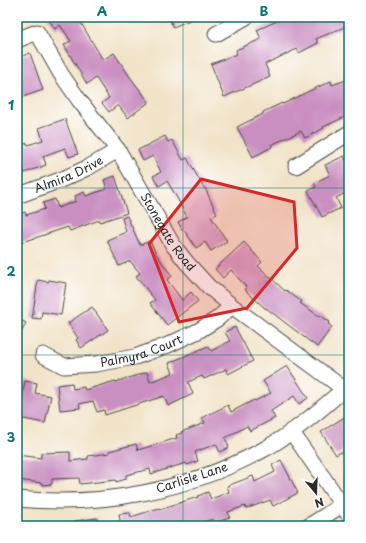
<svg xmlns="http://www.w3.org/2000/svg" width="366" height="543" font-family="'Playpen Sans',sans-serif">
	<rect width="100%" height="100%" fill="#fff"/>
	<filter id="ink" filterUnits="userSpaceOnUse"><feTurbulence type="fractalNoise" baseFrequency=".025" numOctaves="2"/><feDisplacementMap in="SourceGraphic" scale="8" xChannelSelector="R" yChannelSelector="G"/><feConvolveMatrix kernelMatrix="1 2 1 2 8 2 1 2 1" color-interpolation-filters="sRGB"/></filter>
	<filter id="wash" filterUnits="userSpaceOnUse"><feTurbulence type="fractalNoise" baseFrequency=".012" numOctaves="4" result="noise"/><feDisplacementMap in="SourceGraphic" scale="16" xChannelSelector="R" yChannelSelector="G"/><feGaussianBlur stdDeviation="0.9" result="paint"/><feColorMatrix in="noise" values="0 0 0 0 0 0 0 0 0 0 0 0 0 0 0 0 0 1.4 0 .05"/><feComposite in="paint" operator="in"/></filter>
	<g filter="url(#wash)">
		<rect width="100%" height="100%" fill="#f1e3c8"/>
		<g id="blocks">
			<path fill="#c98fc1" d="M47,17H79L83,22L81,23L103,60L114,53L130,77L149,102L128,118L118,105L109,112L102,103L109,98L96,78L87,84L64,45L71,41L60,25L55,29Z
				M169,17H197L173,27Z
				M286,17H349V25L316,39L318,43L299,53L297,49L265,64L270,77L224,97L211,64L237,54L236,50L261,39L257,30Z
				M30,53L43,90L17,99V69L23,67L20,57Z
				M349,79V115L323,127L324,128L305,138L301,131L271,145L272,147L253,157L237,127L263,114V112L282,103L283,104L305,93L331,81L332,85Z
				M65,119L78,154L69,157L65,148L43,156L46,165L19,175L17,170V147L27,143L28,145L43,140L39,128Z
				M165,136L168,142L172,140L183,160L187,158L204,188H205L217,214L211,217L227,241L211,251L205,242L196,248L184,230L183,231L178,222L187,217L176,196L167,181L159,186L153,176L161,172L153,156L143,161L138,150Z
				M344,156L349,165V191L336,198L341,208L322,217L308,191L316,187L314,183L330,175L325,165Z
				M115,176L127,213L100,222L99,220L70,231L68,227L17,244V215L25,212L26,215L45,209L43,203L55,199L58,208L76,201L75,196L84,192L86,196L107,189L104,180Z
				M127,216L140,245L150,241L156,254L172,276L167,280L182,300L191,292L198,301L167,325L150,303L155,300L136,276L140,273L130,261L119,266L107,240L126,232L122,218Z
				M244,242L262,262L258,266L285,291L286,290L302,302L300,303L319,316L320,315L330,322L328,324L332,327L317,347L266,308V309L245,290L247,288L231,270L223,278L215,269Z
				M38,280L48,282L49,280L66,283L61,315L42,312L41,319L32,318Z
				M92,307L108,330L81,348L76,340L78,338L68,323Z
				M17,318L26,323L17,341Z
				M235,327L253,361L228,374L226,369L204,379L202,376L188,382L193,394L168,406L164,396L105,415L104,410L97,412L93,401L79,404L80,408L60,410L57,385L72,383L73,389L84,387L85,390L115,381L116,382L147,372L150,382L173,373L169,363L208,346L211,351L230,341L225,332Z
				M287,366L308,398L299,404L294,396L271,411L275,418L250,431L247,426L225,438L229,447L220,452L216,444L195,452L198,461L187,465L186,463L151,474L150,469L126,475V479L116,482V480L80,484L79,478L52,479V484L42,485V483L17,480V455L41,458V453L70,452V461L88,459V456L110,453L109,451L136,444L138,450L177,438L176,435L182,433L181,432L205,423L202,418L228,405L231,412L254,400L255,401L271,393L263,381Z
				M25,381L37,383L35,393L51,396L45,423L18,418Z
				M349,414V447L336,455L321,432Z
				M281,460L298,493L273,506L270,500L246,509L245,506L228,512L230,517L215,523L213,519L199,523L200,526H121L119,514L130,513L131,517L159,508L160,509L198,497V496L208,492L211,499L229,492L227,486L253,476L255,482L275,472L272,465Z
				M97,518L98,526H75V521Z"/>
		</g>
	</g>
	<g filter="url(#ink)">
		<use href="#blocks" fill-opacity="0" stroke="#494743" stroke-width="1"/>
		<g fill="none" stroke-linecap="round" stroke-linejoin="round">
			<g stroke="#494743" stroke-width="17">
				<g id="minor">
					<path d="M216,34L246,17"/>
					<path id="s1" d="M17,40L37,32L61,74L79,100L118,150L173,245L187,263L209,287L232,306L344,389C319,411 291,435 261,451C186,491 102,507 17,499"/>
					<path d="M296,166L349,133"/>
					<path id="s2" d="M17,196L63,179L89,167L118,150"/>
					<path id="s3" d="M43,355L64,366L96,364L135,357L168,345L198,331L217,319L232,306"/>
					<path d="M291,431L349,515"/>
					<path d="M309,526L342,505L349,500"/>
				</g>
			</g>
			<use href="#minor" stroke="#fff" stroke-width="15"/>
		</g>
	</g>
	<path fill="#d62828" fill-opacity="0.2" stroke="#d62828" stroke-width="3" stroke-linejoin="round" d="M201,179L294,202L297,248L247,308L179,322L149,244Z"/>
	<path fill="none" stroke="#0f766e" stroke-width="1" stroke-opacity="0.55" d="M183,17V526M17,188H349M17,355H349"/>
	<g text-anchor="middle" stroke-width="3" stroke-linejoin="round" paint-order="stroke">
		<g font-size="12" fill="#2b2b2b" stroke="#fff">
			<text dy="4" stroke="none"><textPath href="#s2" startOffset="56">Almira Drive</textPath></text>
			<text dy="4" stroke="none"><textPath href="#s1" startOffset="261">Stonegate Road</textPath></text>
			<text dy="4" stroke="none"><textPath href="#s3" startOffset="103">Palmyra Court</textPath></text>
			<text transform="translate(192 478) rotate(-18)" y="4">Carlisle Lane</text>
		</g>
	</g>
	<rect width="366" height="543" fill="none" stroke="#fff" stroke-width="44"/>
	<g transform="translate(316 493) rotate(161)" stroke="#ffffff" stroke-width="3" paint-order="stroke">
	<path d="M0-3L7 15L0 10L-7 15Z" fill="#2b2b2b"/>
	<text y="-6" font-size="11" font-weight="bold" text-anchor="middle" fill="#2b2b2b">N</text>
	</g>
	<rect x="22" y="22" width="322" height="499" fill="none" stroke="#0f766e" stroke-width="1.5"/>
	<g font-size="13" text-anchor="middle" font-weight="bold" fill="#0f766e">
		<text x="102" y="16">A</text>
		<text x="264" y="16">B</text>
		<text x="11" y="110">1</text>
		<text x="11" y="276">2</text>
		<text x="11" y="442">3</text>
	</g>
</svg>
